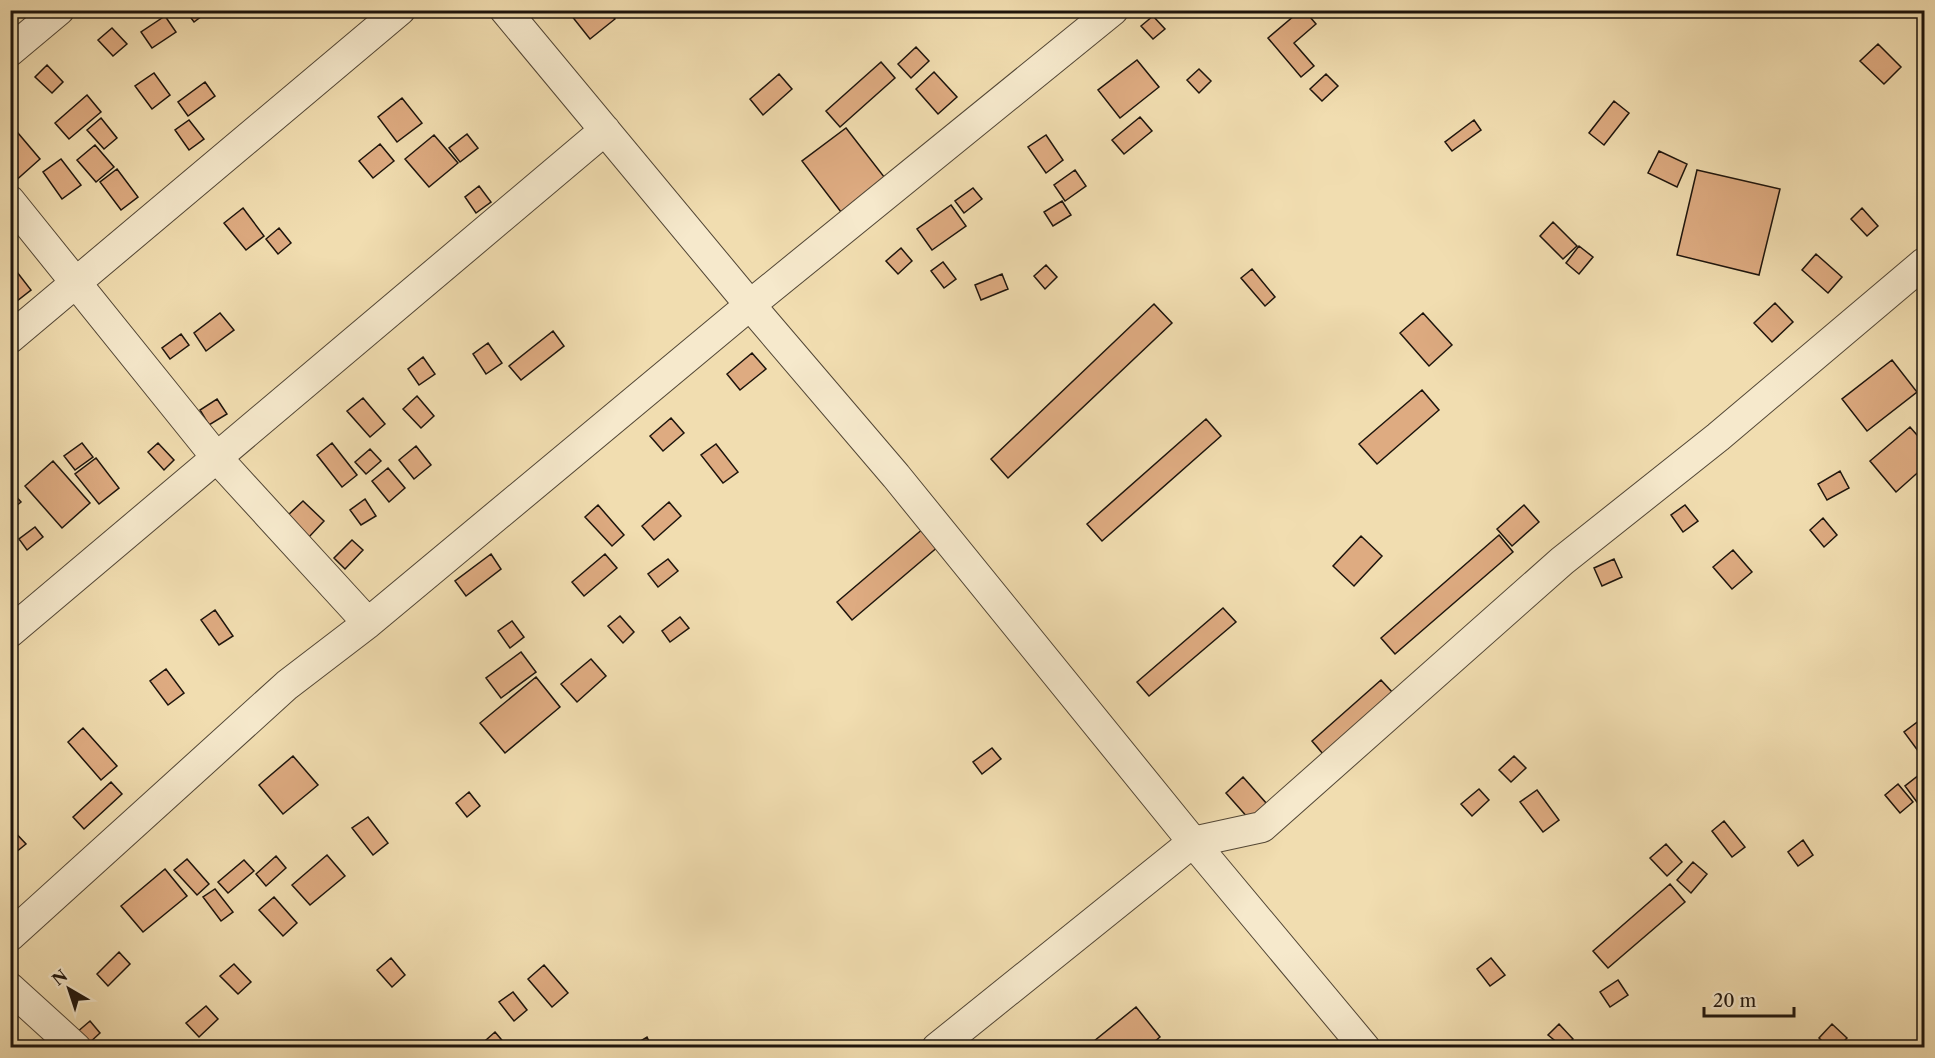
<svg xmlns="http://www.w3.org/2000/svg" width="1935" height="1058" font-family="'Libre Caslon Text',serif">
	<rect width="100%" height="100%" fill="#f1ddb0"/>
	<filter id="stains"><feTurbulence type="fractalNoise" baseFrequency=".00333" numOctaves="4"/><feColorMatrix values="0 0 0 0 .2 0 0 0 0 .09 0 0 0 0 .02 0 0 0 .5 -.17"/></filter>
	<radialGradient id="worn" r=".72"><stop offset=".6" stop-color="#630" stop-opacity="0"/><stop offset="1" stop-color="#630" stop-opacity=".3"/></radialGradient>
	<path fill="#deab81" stroke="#1d140c" stroke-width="1.5" d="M185,10H210L194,22Z
		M567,10H608L615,19L590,39Z
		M1301,10H1304L1316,24L1294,43L1314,66L1301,77L1268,38Z
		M165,16L176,32L152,48L141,32Z
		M1153,16L1165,29L1153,39L1141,26Z
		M112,28L127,44L113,56L98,40Z
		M1878,44L1901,67L1884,84L1860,61Z
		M916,47L929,61L911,78L898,64Z
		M1137,60L1159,87L1120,118L1098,90Z
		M881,62L895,78L840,127L826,111Z
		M47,65L63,82L52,93L35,77Z
		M1199,69L1211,81L1199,93L1187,80Z
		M934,72L957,97L938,114L916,89Z
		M154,73L170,95L152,109L135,86Z
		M779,74L792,89L763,115L750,99Z
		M1326,74L1338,86L1322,101L1310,89Z
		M205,82L215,96L188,116L178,102Z
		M87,95L101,112L69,139L55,123Z
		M402,98L422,123L397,142L378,117Z
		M1614,101L1629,113L1604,145L1589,133Z
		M1140,117L1152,131L1124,154L1112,140Z
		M101,118L117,138L104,149L87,130Z
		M189,120L204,139L189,150L175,130Z
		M1474,120L1481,130L1452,151L1445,142Z
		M846,128L885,178L841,212L802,161Z
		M18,133L40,159L13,183L10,180V139Z
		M467,134L478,148L460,162L449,148Z
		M434,135L458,163L429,187L405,159Z
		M1046,135L1063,160L1046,173L1028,147Z
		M380,144L394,161L373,178L359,161Z
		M95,145L114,167L96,182L77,160Z
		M1659,151L1687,164L1677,187L1648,173Z
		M61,159L81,185L62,199L43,172Z
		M117,169L138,197L121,210L100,182Z
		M1075,170L1086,186L1065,201L1054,185Z
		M1697,170L1780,189L1759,275L1677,255Z
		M479,186L491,202L476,213L465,197Z
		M973,188L982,199L964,213L955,201Z
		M1062,201L1071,215L1053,226L1044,212Z
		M951,205L966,226L932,250L917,229Z
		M243,208L264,236L246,250L224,223Z
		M1862,208L1878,226L1867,236L1851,219Z
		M1553,222L1577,246L1563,259L1540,236Z
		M279,228L291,243L278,254L266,239Z
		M1579,246L1593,257L1579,274L1566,263Z
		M901,248L912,261L898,274L886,261Z
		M1816,254L1842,277L1828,293L1802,270Z
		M943,262L956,279L944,288L931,271Z
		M10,263L31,290L17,301L10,293Z
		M1046,265L1057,277L1045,289L1034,276Z
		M1252,269L1275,297L1265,306L1241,278Z
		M1002,274L1008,289L981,300L975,285Z
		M1775,303L1793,322L1772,342L1754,323Z
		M1154,304L1172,323L1008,478L991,459Z
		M220,313L234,330L206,351L194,333Z
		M1423,313L1452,345L1429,366L1400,333Z
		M553,331L564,346L521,380L509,366Z
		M181,334L189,345L170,359L162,348Z
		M488,343L502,363L486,374L473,354Z
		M752,353L766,369L740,390L727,374Z
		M423,357L435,374L419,385L408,369Z
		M1892,360L1917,392L1867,431L1842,399Z
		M1422,390L1439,410L1377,464L1359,444Z
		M417,396L434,416L421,428L403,409Z
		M363,398L385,424L370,437L347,411Z
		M217,399L227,414L209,425L200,410Z
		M671,418L684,433L663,451L650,436Z
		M1206,419L1221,436L1102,541L1087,524Z
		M1910,427L1924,443V467L1896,492L1870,461Z
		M82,443L93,457L75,470L64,456Z
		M158,443L174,460L164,470L148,452Z
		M332,443L357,475L342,487L317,455Z
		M716,444L738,472L723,483L701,455Z
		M416,446L431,465L414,479L399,460Z
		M370,449L381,461L366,474L355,462Z
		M96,458L119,488L99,504L75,474Z
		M53,461L90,503L62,528L25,486Z
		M388,468L405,488L389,502L372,481Z
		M1840,471L1849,488L1827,500L1818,484Z
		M10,490L21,502L10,511Z
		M365,499L376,516L361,525L350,510Z
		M303,501L324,521L309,537L287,516Z
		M669,502L681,516L654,540L642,526Z
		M598,505L624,535L612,546L585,517Z
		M1524,505L1539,522L1512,546L1497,529Z
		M1685,505L1698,521L1683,532L1671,515Z
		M1823,518L1837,535L1824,547L1810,530Z
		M931,522L946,540L852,620L837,602Z
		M35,527L43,537L27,550L19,539Z
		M1499,535L1513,552L1395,654L1381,638Z
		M1361,536L1382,556L1354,586L1333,566Z
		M352,540L363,550L345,569L334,558Z
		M1733,550L1752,572L1732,589L1713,567Z
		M491,554L501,569L466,596L455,581Z
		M605,554L617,568L584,596L572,582Z
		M668,559L678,571L658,587L648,574Z
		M1614,559L1622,577L1602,586L1594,568Z
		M1223,608L1236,622L1149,696L1137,682Z
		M215,610L233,636L219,645L201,620Z
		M620,616L634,632L623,643L608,626Z
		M680,617L689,628L670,642L662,631Z
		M512,621L524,637L510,648L498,631Z
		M521,652L536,672L501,698L486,678Z
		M591,659L606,676L577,702L561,684Z
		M166,669L184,693L168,705L150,681Z
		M536,677L560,707L505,753L480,723Z
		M1381,680L1393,693L1323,754L1312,741Z
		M1924,717V759L1904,732Z
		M83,728L117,766L101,780L68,742Z
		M992,748L1001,759L982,774L973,762Z
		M293,756L318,785L283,814L259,785Z
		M1514,756L1526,768L1511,782L1499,770Z
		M1924,771V806L1922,809L1905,786Z
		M1243,777L1267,804L1249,819L1226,793Z
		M111,782L122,794L84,829L73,817Z
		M1898,784L1913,802L1900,813L1885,795Z
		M1479,789L1489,800L1472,816L1461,804Z
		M1537,790L1559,820L1543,832L1520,802Z
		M469,792L480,806L467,817L456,803Z
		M368,817L388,843L373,855L352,828Z
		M1724,821L1745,847L1732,857L1712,831Z
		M10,827L26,844L10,857Z
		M1803,840L1813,855L1798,866L1788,852Z
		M1666,844L1682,862L1667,876L1650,858Z
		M327,855L345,876L310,905L292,885Z
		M276,856L286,868L266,886L256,874Z
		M187,859L209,884L197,895L174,870Z
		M244,860L254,871L228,893L218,882Z
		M1693,862L1707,874L1691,893L1677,880Z
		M165,869L187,896L143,932L121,906Z
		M1670,884L1685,902L1608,968L1593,951Z
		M215,889L233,912L221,921L203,897Z
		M274,897L297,923L283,936L259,910Z
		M119,952L130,964L108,986L97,974Z
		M391,958L405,975L392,987L377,970Z
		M1491,958L1505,975L1490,986L1477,969Z
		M234,964L251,982L238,994L220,976Z
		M544,965L568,993L552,1007L528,979Z
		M1618,980L1628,995L1610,1007L1600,992Z
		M513,992L527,1010L514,1021L499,1002Z
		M206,1006L218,1019L199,1037L186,1023Z
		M1136,1007L1160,1037L1147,1048H1089L1088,1046Z
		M90,1021L100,1033L87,1045L76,1033Z
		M1559,1024L1573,1039L1564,1048L1548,1035Z
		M1832,1024L1847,1038L1837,1048H1829L1819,1038Z
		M495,1032L506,1045L503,1048H477Z
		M647,1037L652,1048H629Z"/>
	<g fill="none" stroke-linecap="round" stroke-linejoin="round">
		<g stroke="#524635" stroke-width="32">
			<path id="street" d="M505,10L750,305L896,476L1193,842L1365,1048
				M10,51L59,10
				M10,201L217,458L368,623
				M10,338L400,10
				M10,632L605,130
				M10,936L287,685L368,623L750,305L1113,10
				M10,988L76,1048
				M937,1048L1193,842L1262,827L1562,561L1718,437L1924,263"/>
		</g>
		<use href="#street" stroke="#f6e9cc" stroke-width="30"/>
	</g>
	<rect width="1935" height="1058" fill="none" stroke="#f1ddb0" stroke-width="36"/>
	<rect x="12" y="12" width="1911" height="1034" fill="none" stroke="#1d140c" stroke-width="3"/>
	<rect x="18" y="18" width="1899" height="1022" fill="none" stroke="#1d140c" stroke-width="1.5"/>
	<g transform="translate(69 989) rotate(321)" stroke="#f6e9cc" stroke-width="4.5" paint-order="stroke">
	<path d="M0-4.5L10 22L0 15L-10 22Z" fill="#1d140c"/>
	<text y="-9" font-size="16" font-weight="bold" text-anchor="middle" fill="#1d140c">N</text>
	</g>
	<path d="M1704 1007v9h90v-9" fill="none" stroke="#1d140c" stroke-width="3"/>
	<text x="1713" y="1007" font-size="18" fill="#1d140c" stroke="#f6e9cc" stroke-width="4.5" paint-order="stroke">20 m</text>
	<rect width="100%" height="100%" filter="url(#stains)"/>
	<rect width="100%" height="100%" fill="url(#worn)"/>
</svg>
